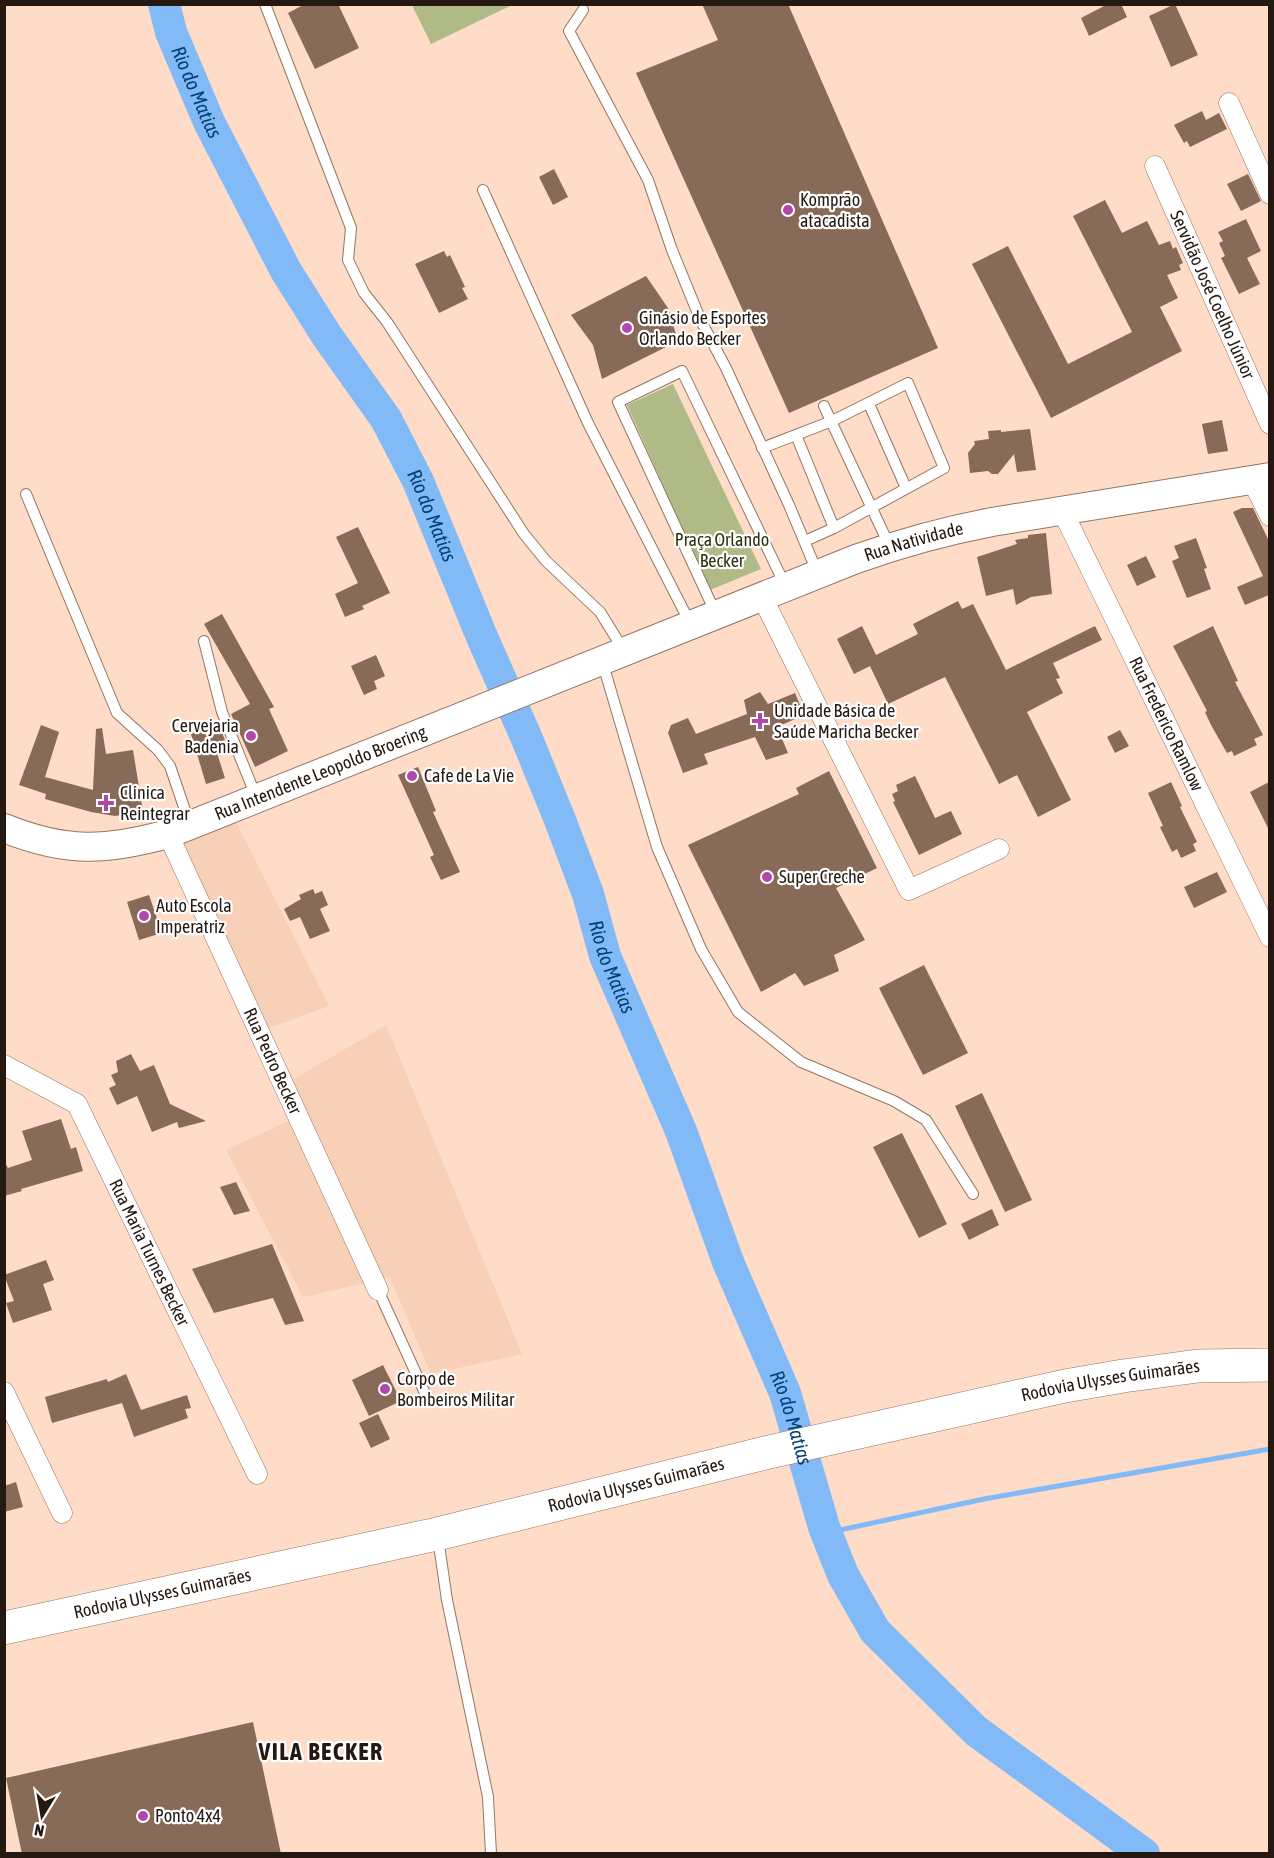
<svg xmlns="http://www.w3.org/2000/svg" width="1274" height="1858" font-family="'Asap Condensed',sans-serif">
	<rect width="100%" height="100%" fill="#fedcc7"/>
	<path fill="#f8cfb7" d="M236,822L329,1006L266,1029L180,845Z
		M386,1025L522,1354L431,1374L390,1277L303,1297L226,1150L306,1113L291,1081Z"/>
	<path fill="#afba86" d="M514,4L431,44L412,5V4Z
		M673,384L761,569L710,590L627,405Z"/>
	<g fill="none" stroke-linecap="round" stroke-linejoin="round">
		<path stroke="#82baf8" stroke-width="5" d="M824,1527L840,1530L984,1499L1270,1449"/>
		<path stroke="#82baf8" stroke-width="32" id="s1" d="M164,4L171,32L209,122L286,271L327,336L386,419L418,481L482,637L527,739L560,820L588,894L605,956L681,1131L728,1262L785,1393L824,1527L843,1575L875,1631L976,1731L1144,1854"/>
	</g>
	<path fill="#876a57" d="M305,4H338L359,48L315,69L288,13Z
		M702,4H788L938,348L789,413L636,73L718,40Z
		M1108,4H1121L1127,17L1089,36L1081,18Z
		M1175,4L1198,55L1171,67L1149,16Z
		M1202,111L1206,120L1219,113L1227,129L1190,147L1187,141L1184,143L1174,125Z
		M554,169L568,197L553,205L539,177Z
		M1248,174L1261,201L1241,211L1227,184Z
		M1105,200L1122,233L1147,221L1159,245L1170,241L1173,249L1176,247L1183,263L1179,265L1181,270L1167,275L1178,298L1160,307L1182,351L1051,418L972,264L1008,246L1068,364L1132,332L1073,216Z
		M1246,219L1261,251L1247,258L1260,284L1239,294L1221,258L1225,256L1219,243L1223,241L1218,232Z
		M444,251L447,257L450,255L465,287L462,288L468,299L439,313L415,264Z
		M646,276L668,308L678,341L602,379L593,345L571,315Z
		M1222,420L1228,451L1208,454L1202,424Z
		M1030,429L1036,470L1017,472L1014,454L998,474H992L988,471L970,473L968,453L975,444L974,441L989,439L988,431L1001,430V432Z
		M1242,508H1253L1269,541V595L1245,605L1237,587L1263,576L1233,512Z
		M358,527L390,593L362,606L364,609L345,617L335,594L358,583L336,537Z
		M1046,533L1052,594L1031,597L1016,605L1013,589L986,596L977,557L1017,544L1015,540L1028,538V535Z
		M1196,538L1207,568L1204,569L1211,589L1187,598L1172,561L1179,558L1174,546Z
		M1146,556L1156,577L1137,586L1127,565Z
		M958,601L962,609L973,604L1006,670L1095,626L1102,640L1053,663L1060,678L1056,679L1063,693L1027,712L1071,800L1038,817L1017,775L999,784L945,677L888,704L870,666L854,674L837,639L862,626L876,655L918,634L913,624Z
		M222,614L274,707L269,709L288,751L255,767L231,714L250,704L204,624Z
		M1213,626L1238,681L1235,682L1263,735L1254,739L1257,745L1234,756L1232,751L1227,753L1211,725L1205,712L1207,711L1173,646Z
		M376,655L385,676L374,681L377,689L364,695L351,666Z
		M760,692L768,704L795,693L804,715L777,727L788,753L766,760L755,737L704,754L708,764L683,773L668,733L671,725L688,718L696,734L747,714L744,700Z
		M217,721L225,740L214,744L225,778L206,784L191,734Z
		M41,725L59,732L45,777L93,790L96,729L102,728L106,754L133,750L143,812L115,816L91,812L45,799L46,794L19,785Z
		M1120,730L1129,746L1115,753L1107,737Z
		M418,767L436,811L433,812L460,872L441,880L430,857L434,855L398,775Z
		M829,771L877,868L836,888L865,940L834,955L839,971L804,986L795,973L761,992L688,845L799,794L796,788Z
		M915,776L935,818L951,811L962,834L919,855L893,802L895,801L892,794L898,791L896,785Z
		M1171,782L1182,806L1180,807L1197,842L1193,844L1196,851L1181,858L1177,849L1172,852L1160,827L1163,826L1148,793Z
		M1269,782V830L1250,792Z
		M1217,872L1227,892L1194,908L1184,887Z
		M313,889L315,894L322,891L328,905L320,909L330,931L310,939L300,917L290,921L284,909L301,899L299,895Z
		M149,895L162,933L139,940L127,902Z
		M924,965L968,1053L923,1075L879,988Z
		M131,1054L140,1071L154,1065L170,1104L206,1121L179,1128L177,1122L152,1132L137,1096L117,1105L109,1088L116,1085L111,1075L118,1072L116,1061Z
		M982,1093L1032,1200L1005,1212L955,1106Z
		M61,1119L71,1149L76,1147L83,1171L21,1189L22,1191L4,1196V1161L8,1168L32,1160L22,1131Z
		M902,1133L947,1224L919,1238L873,1147Z
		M236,1182L250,1211L234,1215L220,1187Z
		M992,1209L999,1225L969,1240L961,1224Z
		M272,1244L304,1321L285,1325L273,1298L214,1313L192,1269Z
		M46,1260L54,1280L43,1284L52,1310L13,1323L6,1303L14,1301L4,1275Z
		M383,1365L401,1401L369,1416L352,1380Z
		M126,1374L141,1410L187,1395L191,1408L185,1409L188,1418L134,1437L122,1403L52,1423L45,1397L107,1379L108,1382Z
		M378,1414L390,1439L371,1448L359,1423Z
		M16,1482L23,1507L4,1512V1486Z
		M253,1722L281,1854H22L6,1778Z"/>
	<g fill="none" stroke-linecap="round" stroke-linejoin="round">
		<g stroke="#947563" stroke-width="12">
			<path id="service" d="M265,4L351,228L348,260L364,293L387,322L524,534L546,561L600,612L623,649
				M583,10L569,31L648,180L672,250L701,321L726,368L789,505L818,574
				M483,190L588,423L691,625
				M869,404L906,488
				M824,406L890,547
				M796,435L834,528L805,541
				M762,448L832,421L908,383L944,468L834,528
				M26,494L117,713L158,750L170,766L190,825
				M716,614L618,402L682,371L786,587
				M204,641L222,712L257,799
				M602,661L657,847L701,949L738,1012L801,1062L894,1101L926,1120L973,1194
				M378,1290L424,1391
				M438,1538L447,1600L488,1797L491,1854"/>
		</g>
		<g stroke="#947563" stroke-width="21">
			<g id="minor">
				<path d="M1229,103L1270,194"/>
				<path id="s2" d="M1155,166L1270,424"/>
				<path d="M1252,480L1270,516"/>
				<path id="s3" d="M1062,510L1270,937"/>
				<path d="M762,597L909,890L999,849"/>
				<path id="s4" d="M168,834L378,1290"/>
				<path id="s5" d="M4,1065L77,1104L257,1474"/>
				<path d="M4,1392L62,1513"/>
			</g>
		</g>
		<g stroke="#947563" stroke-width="30">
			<g id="secondary">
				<path id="s6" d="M4,828C66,853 105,851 168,834L856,559C901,543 945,531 992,522L1270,477"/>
			</g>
		</g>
		<g stroke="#947563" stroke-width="34">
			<g id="trunk">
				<path id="s7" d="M4,1628L437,1534L765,1453L1065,1386L1123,1376L1198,1366L1270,1365"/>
			</g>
		</g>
		<use href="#service" stroke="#fff" stroke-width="10"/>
		<use href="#minor" stroke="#fff" stroke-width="20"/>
		<use href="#secondary" stroke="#fff" stroke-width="28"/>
		<use href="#trunk" stroke="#fff" stroke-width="33"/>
	</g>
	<g fill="#b147a8" stroke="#fff" stroke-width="2">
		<circle cx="788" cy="210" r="6"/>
		<circle cx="627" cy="328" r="6"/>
		<path d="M757 712h6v6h6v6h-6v6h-6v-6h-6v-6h6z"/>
		<circle cx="251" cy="736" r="6"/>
		<circle cx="412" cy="776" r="6"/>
		<path d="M103 794h6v6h6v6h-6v6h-6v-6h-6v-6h6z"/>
		<circle cx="767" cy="877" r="6"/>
		<circle cx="144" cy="916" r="6"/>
		<circle cx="385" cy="1389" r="6"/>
		<circle cx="143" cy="1816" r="6"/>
	</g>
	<g text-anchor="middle" stroke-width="4.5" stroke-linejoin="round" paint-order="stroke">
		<g font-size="18" fill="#241811" stroke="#fff" text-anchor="start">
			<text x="800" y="206">Komprão<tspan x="800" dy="21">atacadista</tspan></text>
			<text x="639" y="324">Ginásio de Esportes<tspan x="639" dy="21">Orlando Becker</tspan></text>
			<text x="774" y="717">Unidade Básica de<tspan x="774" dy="21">Saúde Maricha Becker</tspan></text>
			<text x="239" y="732" text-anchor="end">Cervejaria<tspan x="239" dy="21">Badenia</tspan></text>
			<text x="424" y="782">Cafe de La Vie</text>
			<text x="120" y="799">Clínica<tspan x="120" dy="21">Reintegrar</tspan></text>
			<text x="779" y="883">Super Creche</text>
			<text x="156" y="912">Auto Escola<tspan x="156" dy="21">Imperatriz</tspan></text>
			<text x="397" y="1385">Corpo de<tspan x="397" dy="21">Bombeiros Militar</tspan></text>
			<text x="155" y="1822">Ponto 4x4</text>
		</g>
		<g font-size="18" fill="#241811" stroke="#fff">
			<text dy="6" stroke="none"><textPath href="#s2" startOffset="141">Servidão José Coelho Júnior</textPath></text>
			<text dy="6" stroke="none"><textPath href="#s6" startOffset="969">Rua Natividade</textPath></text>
			<text dy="6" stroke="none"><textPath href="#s3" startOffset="238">Rua Frederico Ramlow</textPath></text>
			<text dy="6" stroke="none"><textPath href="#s6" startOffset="332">Rua Intendente Leopoldo Broering</textPath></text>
			<text dy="6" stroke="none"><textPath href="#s4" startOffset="250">Rua Pedro Becker</textPath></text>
			<text dy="6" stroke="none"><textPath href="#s5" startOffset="248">Rua Maria Turnes Becker</textPath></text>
			<text dy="6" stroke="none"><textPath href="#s7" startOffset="1134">Rodovia Ulysses Guimarães</textPath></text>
			<text dy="6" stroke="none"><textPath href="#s7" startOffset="648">Rodovia Ulysses Guimarães</textPath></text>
			<text dy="6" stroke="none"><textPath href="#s7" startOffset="162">Rodovia Ulysses Guimarães</textPath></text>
		</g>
		<g font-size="18" fill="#2c320f" stroke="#fff">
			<text x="722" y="546">Praça Orlando<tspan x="722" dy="21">Becker</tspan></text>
		</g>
		<g font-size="20" font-style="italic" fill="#004177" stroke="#fff">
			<text dy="7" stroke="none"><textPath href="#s1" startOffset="94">Rio do Matias</textPath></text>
			<text dy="7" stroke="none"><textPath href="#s1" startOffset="580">Rio do Matias</textPath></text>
			<text dy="7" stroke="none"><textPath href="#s1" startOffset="1066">Rio do Matias</textPath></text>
			<text dy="7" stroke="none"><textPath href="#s1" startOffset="1552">Rio do Matias</textPath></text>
		</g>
		<g font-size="24" font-weight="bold" letter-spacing="1.5" fill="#241811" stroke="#fff">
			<text x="321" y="1760">VILA BECKER</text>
		</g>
	</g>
	<rect width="1274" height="1858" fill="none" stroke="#241811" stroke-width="12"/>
	<g transform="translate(42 1816) rotate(191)" stroke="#ffffff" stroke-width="4.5" paint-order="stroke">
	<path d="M0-4.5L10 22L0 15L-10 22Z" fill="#241811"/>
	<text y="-9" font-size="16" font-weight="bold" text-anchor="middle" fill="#241811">N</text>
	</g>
</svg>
